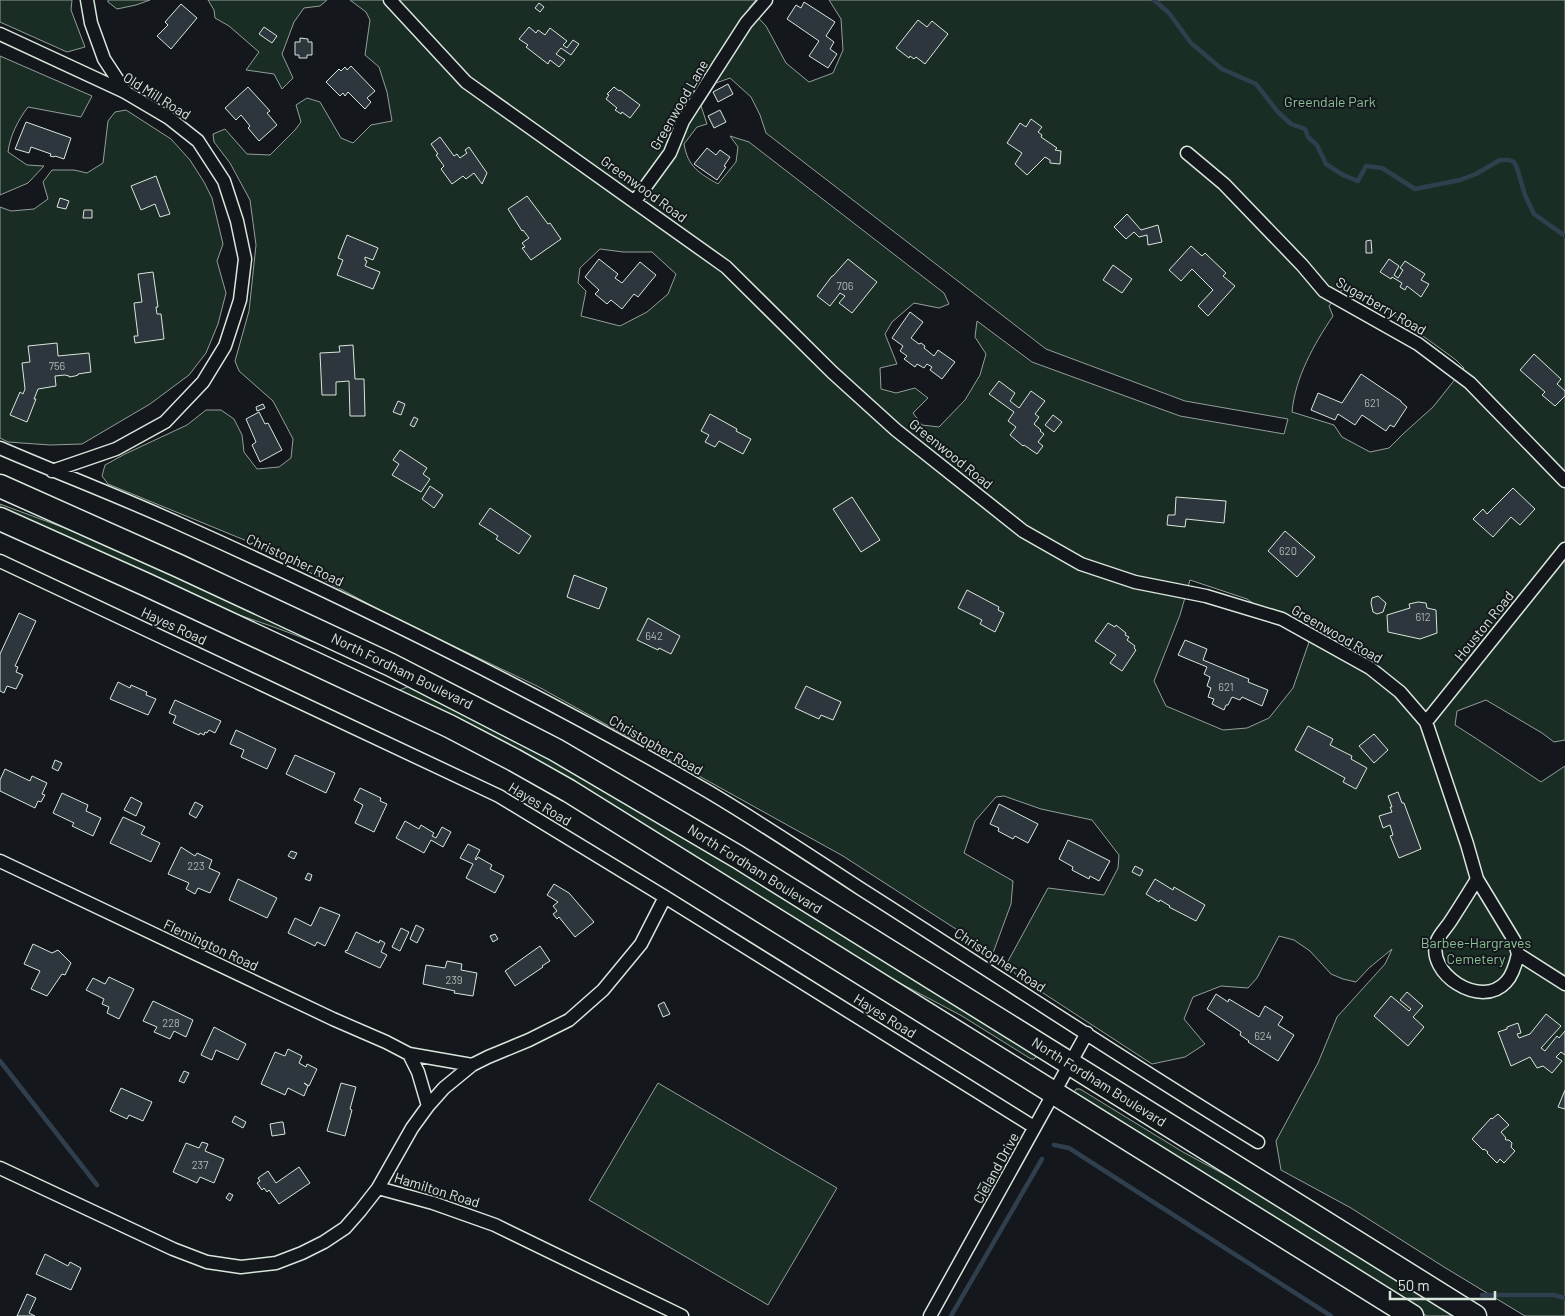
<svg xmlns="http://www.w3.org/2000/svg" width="1565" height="1316" font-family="Barlow,sans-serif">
	<rect width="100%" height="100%" fill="#14181c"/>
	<path fill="#1a2d24" stroke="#939e99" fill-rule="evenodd" d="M0,0H72L71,10L85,47L67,52L0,22Z
		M108,0H150L136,5L117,9L108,2Z
		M208,0H327L320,6L304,8L294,22L282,54L293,78L282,89L274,74L246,70L259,52L229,26L215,18L214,10Z
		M350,0H756L749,8L766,26L786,63L809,82L833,73L843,50L841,19L829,0H1565V740L1554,742L1542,733L1486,700L1457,711L1455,725C1484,743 1512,763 1541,782L1565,766V1316H1525L1444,1267L1351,1208L1281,1170L1276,1141L1318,1063L1337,1017L1385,964L1392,949L1369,968L1356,982L1343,979L1331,974L1310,951L1294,940L1279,936L1257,978L1248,988L1221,986L1193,997L1184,1019L1205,1044L1185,1057L1152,1064L1017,976L1007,963L1048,888L1104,895L1118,868L1119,855L1092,820L1041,809L1004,796L996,797L975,821L964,853L1013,881L1011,904L993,953L843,856L537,686L391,616L264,548L108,484L102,476L105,465L125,454L187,425L206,410H221L234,419L242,435L244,452L257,469L279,467L291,458L293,439L273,401L239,371L235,361L249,311L256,245L250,200L230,163L214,142L213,134L225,129L247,154L270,155L295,130L301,122L296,105L307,98L320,102L341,138L353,143L371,125L392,121L387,92L379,67L365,55L370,20L366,12ZM730,78L751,97L760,115L766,133L1046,349L1185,401L1288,419L1284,434L1180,416L1032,362L977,321L975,337L986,354L980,375L965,400L939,427L922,425L913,413L928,398L915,388L896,393L881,389L880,368L897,364L885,334L892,322L914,303L939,308L949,304L944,293L749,142L730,136L738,147L736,162L718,184C699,173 688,167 684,144L697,127L707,124L701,106L716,83ZM600,249L623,252H652L676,274L668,294L647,312L620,326L581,316L586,291L578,283L580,268ZM1343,289L1362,294L1412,328L1456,360L1464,368L1433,407L1404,433L1389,448L1370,452L1342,437L1334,425L1292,412C1295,378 1314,344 1333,316L1329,306ZM1190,580L1247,599L1309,642L1293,688L1269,718L1247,728L1223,730L1166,706L1154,681L1180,615Z
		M0,56L92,96L81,117L28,107C18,120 10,136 8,152L27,165L44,166L28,183L0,195Z
		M126,110L171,139L190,160L204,182L212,198L223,244L217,261L226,293L218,324L206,353L189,375L150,404L82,444L50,445L8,442L0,438V207L11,211L34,209L48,199L43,182L52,170H74L87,173L103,163L108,121L115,112Z
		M0,504L135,554L369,663L274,627L207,604L0,510Z
		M414,684L590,778L1037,1056L1034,1059H1031L962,1016L864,964L395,692Z
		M658,1083L837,1188L768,1305L589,1200Z
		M1076,1089H1080L1183,1152L1292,1211L1461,1316H1427L1074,1093Z"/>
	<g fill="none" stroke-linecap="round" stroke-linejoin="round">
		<path stroke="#2f3f4d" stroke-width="4.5" d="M1154,0L1169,13L1191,43L1222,69L1256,84L1278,112L1291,124L1305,129L1308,137L1317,145L1326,164L1343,175L1358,181L1366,166L1382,168L1415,189L1460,180L1476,174L1500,160H1509L1514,162L1517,168L1525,195L1534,214L1565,236
			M0,1061L97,1185
			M1054,1145L1069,1148L1331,1316
			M1482,1295H1554L1565,1298
			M951,1316L1042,1159"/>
	</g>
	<path fill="#2c363c" stroke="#d8e6dc" d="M804,2L835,22L826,36L834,42L830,49L837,54L828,68L809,56L819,41L787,19L796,5L801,8Z
		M539,3L544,7L540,12L535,8Z
		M181,4L197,18L171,49L157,36L168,25L165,22Z
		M918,20L927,27L932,21L948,34L925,64L916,57L914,59L910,56L909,58L896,48Z
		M264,27L277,36L272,43L259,34Z
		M529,27L536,33L538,30L545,35L550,28L567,41L563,45L567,48L573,40L579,44L571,55L561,48L556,54L565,60L559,67L550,60L548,64L526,47L528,45L519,39Z
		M300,38L308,39V42H312V55H307V58H299V55H295V42H300Z
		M351,66L375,91L367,98L371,102L365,109L348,92L345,96L343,93L340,96L326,82L339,69L341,71L345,67L347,70Z
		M728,84L733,94L718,102L713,92Z
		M248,87L270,111L267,113L277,125L259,141L248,128L250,126L241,115L236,120L225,108Z
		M614,87L619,91L620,90L640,105L630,118L622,112L621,114L615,110L617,108L606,99L609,95L607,94Z
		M720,110L726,122L714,128L708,116Z
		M1031,119L1042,127L1038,132L1042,135L1041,137L1057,148L1055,150L1061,151L1060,164L1050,163V160L1045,157L1027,175L1015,164L1022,153L1007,143L1020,123L1026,127Z
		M26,122L71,138L64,159L55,156L54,157L50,156L51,154L31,147L29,153L15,149Z
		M440,137L454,156L457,154L460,158L467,153L465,150L469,147L487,173L482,184L474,173L466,179L463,176L452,184L441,169L444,166L436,155L438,154L431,144Z
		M707,148L716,155L720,150L730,157L724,166L726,167L717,180L694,164Z
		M156,176L170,214L160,217L155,204L141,210L131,186Z
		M527,196L548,224L550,223L561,239L531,260L522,248L525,247L522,243L529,238L523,230L522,231L508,209Z
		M60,198L69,201L66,209L57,207Z
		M84,210H92V218H83Z
		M1127,214L1141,230L1158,225L1162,242L1148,245L1147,235L1139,237L1134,232L1126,239L1114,227Z
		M347,235L378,248L373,260L365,257V260L367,261L365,266L380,272L373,289L337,275L343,260L338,258Z
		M1371,240L1372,253H1366V241Z
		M1191,246L1202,256L1205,253L1226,273L1223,276L1235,286L1208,316L1198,306L1213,290L1192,269L1181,281L1169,270Z
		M599,259L618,274L615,278L622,283L640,262L656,275L638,297L634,294L622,309L611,300L607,304L595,294L599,290L585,277Z
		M848,259L877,282L852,313L839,303L845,296L840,293L830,306L817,296L832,276H833Z
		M1389,259L1399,266L1394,275L1398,278L1403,270L1400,268L1405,261L1425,274L1421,280L1429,284L1421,297L1407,286L1405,290L1400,287L1402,283L1392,277L1391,279L1380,272Z
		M1113,265L1132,279L1122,293L1103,280Z
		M153,272L158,307H156L157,314H161L164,339L135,343L134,336H138L134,303L142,302L138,274Z
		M910,312L923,322L911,338L919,344L921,343L925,346L924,348L934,356L938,350L955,362L942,379L930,370L932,367L927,364L924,368L917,364L915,367L904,359L907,356L900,351L903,346L892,338Z
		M57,343L58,356L89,353L91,372L78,374V375L75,376L69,377V376L65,375L55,376L56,386L38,389L34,399H36L27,422L10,415L20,392L23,394L25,389L22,363L30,362L28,346Z
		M353,345L355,379H364L365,416H350L349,381L336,382V395H322L320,353L340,352L339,346Z
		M1534,354L1561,379L1557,384L1565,391V396L1555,406L1542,395L1545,392L1520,370Z
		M1361,374L1401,401V402L1407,407L1394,427L1390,425L1386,431L1362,415L1355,425L1338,414L1335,420L1311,410L1318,393L1342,403Z
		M999,381L1015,393L1010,401L1019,408L1031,391L1045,401L1035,414L1039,417L1034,424L1041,430L1040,431L1044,434L1038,442L1043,446L1037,454L1024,445L1023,446L1010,435L1016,427L1008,421L1014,412L989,394Z
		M398,401L405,404L401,415L393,412Z
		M263,404L265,408L257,411L256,407Z
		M259,412L265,424L268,423L282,450L260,462L252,445L256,442L246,419Z
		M710,414L737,429L736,431L751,439L743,454L719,441L715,447L705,442L709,435L701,431Z
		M1053,415L1062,422L1054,432L1045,425Z
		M414,417L418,419L414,427L410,425Z
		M400,450L427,468L423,474L430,479L421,492L392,475L399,464L393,460Z
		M430,486L443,495L434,508L422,499Z
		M1513,488L1535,509L1520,525L1511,517L1493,537L1473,519L1483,509L1487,514Z
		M852,497L880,540L861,552L833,509Z
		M1176,497L1226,501L1224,523L1186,519L1185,527L1167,525L1168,515H1175Z
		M490,508L531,536L519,554L496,539L498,536L479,524Z
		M1285,531L1315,557L1297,577L1268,551Z
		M574,575L607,588L599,609L567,597Z
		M967,590L999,607L998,610L1004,613L995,632L980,624L982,620L958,608Z
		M1378,596L1386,603L1383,612L1377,614L1373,612L1371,603L1372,598Z
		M1418,602L1426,603L1427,608L1436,610L1437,633L1420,639L1388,632L1387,615L1410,608L1409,604Z
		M19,613L36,621L15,666L18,667L16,672L23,675L16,689L7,686L4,693L0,691V654Z
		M648,618L680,636L671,654L659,648L658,650L637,640Z
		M1108,623L1115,627L1116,625L1126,633L1125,635L1129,637L1127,640L1135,646L1134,648L1136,650L1122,671L1110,663L1116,655L1095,641Z
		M1185,640L1207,649L1203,660L1249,679L1248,682L1268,690L1262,706L1242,697L1240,700L1232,697L1228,705H1226L1224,710L1212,704L1214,699L1208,697L1211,688L1207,686L1210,677L1204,674L1207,667L1178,655Z
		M118,682L130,688L131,685L147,692L146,695L156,699L148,715L110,699Z
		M806,686L841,702L833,720L821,715L819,719L795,708Z
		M175,700L221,721L215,733L209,730L207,733L205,732L204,735L200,733L199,735L173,723L176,716L169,713Z
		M1308,726L1333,739L1330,745L1352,756L1351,759L1367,768L1356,789L1343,782L1345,778L1295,750Z
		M236,730L276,749L267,769L241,757L244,750L230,744Z
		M1374,734L1388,750L1374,763L1359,746Z
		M295,755L335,773L326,793L286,774Z
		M55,760L62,763L58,771L52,768Z
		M5,769L30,781L32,776L47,783L42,794L45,795L41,802L38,801L35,808L0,791V780Z
		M360,788L381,798L380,801L387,804L374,832L355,823L363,805L354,800Z
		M1398,792L1402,803H1404L1421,849L1399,858L1390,836L1393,835L1390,825L1383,828L1379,816L1392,812L1390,807H1392L1388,796Z
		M62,793L88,805L86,811L101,818L93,836L72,826L74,823L53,813Z
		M131,797L142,803L136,816L124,810Z
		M195,802L203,806L196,818L189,814Z
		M999,804L1038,824L1028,843L1015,836L1013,839L998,831L999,828L990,824Z
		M123,817L145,827L141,834L160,843L151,862L110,843Z
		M405,821L419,829L421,825L434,833L432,836L436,838L442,827L451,832L443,847L431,840L424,853L396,838Z
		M1068,840L1110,861L1099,881L1090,876L1089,879L1072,870L1073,867L1059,859Z
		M468,844L480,850L475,859L476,860L478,857L492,865L490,869L504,876L495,893L466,878L473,864L460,858Z
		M181,847L195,856L197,853L212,860L209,868L220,873L210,893L198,888L195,894L186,889L189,883L168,874Z
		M291,851L297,853L294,859L288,856Z
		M1135,866L1143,870L1140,876L1132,872Z
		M308,873L312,875L310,881L305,879Z
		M238,879L277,898L267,918L229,900Z
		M1155,879L1173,890L1174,887L1205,905L1196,921L1169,907L1170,906L1160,900L1159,902L1146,894Z
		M554,884L569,893L594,922L575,937L559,917L557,919L553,914L557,911L553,906L558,902L547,895Z
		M320,907L340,915L325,946L317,942L315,946L288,933L295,918L311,926Z
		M416,925L424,929L417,943L410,939Z
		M401,928L409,932L400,951L392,947Z
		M356,932L379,943L380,940L385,943L381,952L387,955L380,968L345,952L346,950L347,951Z
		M495,934L498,939L493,942L490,936Z
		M33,944L52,953L58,950L71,963L65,975L62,974L47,996L31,989L40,971L24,964Z
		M540,946L550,961L542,966L543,967L515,986L505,971Z
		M447,961L462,964L461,970L477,973L473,996L454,993L455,991L423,984L426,965L445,968Z
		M109,977L134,989L119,1019L107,1013L109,1007L102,1004L104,999L86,990L93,978L105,984Z
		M1407,992L1423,1006L1413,1017L1424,1027L1408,1046L1374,1016L1391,996L1409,1011L1411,1009L1400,1000Z
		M1216,994L1228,1002L1229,999L1259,1017L1265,1006L1283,1017L1278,1025L1294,1035L1278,1061L1248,1042L1249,1041L1240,1035L1241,1032L1207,1009Z
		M153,1001L193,1020L186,1037L174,1031L170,1039L154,1032L157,1027L143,1021Z
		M664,1002L670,1014L663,1017L658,1005Z
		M1546,1014L1561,1026L1541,1048L1545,1051L1557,1036L1559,1038L1565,1031V1055L1561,1052L1556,1057L1562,1061L1552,1073L1543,1066L1537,1068L1530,1057L1511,1066L1498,1032L1507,1029V1027L1518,1023L1521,1033L1517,1034L1519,1038L1530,1034Z
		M214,1027L246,1044L238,1060L216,1050L212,1060L201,1055Z
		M288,1049L302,1056L299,1063L306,1067L307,1064L317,1069L309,1086L304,1083L308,1086L304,1096L288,1088L285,1095L261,1084L275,1052L285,1056Z
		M184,1071L189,1073L184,1083L179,1081Z
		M341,1083L356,1087L350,1109L352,1110L345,1136L327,1131Z
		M121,1088L152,1102L143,1121L129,1115L127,1119L110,1111Z
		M1565,1090V1109L1558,1107Z
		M1498,1114L1509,1125L1501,1132L1506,1138L1505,1139L1506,1140H1509L1512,1143L1511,1147L1515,1151L1504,1163L1500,1159L1497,1163L1487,1153L1488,1152L1484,1149L1483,1150L1472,1139L1491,1118L1492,1119Z
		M235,1116L246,1122L243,1128L232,1122Z
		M281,1122H283L285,1134L272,1136L270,1124Z
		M202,1142L208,1144L205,1151L224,1159L214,1183L200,1177L197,1183L173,1172L186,1143L199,1148Z
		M299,1167L310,1183L279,1204L269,1190L267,1192L264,1188L262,1190L257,1183L260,1181L258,1178L268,1171L276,1183Z
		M981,1182L986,1185L983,1192L977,1190Z
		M229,1193L233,1195L230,1201L226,1198Z
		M45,1254L68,1266L70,1262L81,1268L71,1290L36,1274Z
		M27,1294L36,1298L29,1313L35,1316H17Z"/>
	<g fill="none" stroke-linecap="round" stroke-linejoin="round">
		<g stroke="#d8e6dc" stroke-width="15">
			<path id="street" d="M87,0L91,23L104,59L125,91
				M390,0L466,82L726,267L832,372L896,430L1023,531L1081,564L1135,582L1206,596L1282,619L1370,668L1400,692L1426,722L1467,844L1477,879C1468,894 1459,908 1450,922C1446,928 1439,935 1437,941C1425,973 1481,1010 1506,982C1513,975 1516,963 1518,954
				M0,34L125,92L169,118L198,141L224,181L237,221L245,259L240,300L225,346L203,382L165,422L116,449L52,471
				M1187,153L1224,184L1302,265L1324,291L1418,344L1470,383L1565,481
				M635,201L670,153L683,121L746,23L766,0
				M0,448C60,474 121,497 180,524C360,605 538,692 709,792C761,823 811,856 861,889C993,973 1124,1060 1258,1142
				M0,561L499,796L665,897L1034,1127
				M1426,722L1565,549
				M0,861L333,1019L386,1042L409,1054L472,1065
				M1477,879L1514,940L1518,954L1565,984
				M409,1054L418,1072L428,1106
				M0,1168L173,1249L207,1262L241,1267L276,1263L302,1253L324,1242L345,1228L360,1211L378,1188L412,1128L428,1106L444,1088L472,1065L488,1057L529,1040L569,1020L603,990L641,944L665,897
				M378,1188L433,1203L495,1225L682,1316
				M930,1316L1087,1033"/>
		</g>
		<g stroke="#d8e6dc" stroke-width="25">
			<path id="highway" d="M0,486L179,566L391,665L556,750L738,857L1475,1316
				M0,519L147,585L449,726L514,760L569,791L1412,1316"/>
		</g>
		<use href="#street" stroke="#14181c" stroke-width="12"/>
		<use href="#highway" stroke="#14181c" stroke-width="22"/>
	</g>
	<g text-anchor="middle" stroke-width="4" stroke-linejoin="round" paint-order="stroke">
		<g font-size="11" fill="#adbab4">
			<text x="845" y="290">706</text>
			<text x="57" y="370">756</text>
			<text x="1372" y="407">621</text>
			<text x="1288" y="555">620</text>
			<text x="1423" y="621">612</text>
			<text x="654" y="640">642</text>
			<text x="1226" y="691">621</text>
			<text x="196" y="870">223</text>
			<text x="454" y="984">239</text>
			<text x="171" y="1027">228</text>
			<text x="1263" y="1040">624</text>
			<text x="200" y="1169">237</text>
		</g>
		<g font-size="14" fill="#d8e6dc" stroke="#14181c">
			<text transform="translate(157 96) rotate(32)" y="5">Old Mill Road</text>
			<text transform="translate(679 105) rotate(-60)" y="5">Greenwood Lane</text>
			<text transform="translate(644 189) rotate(36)" y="5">Greenwood Road</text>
			<text transform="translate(1381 306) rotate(30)" y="5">Sugarberry Road</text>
			<text transform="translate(951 454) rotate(39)" y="5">Greenwood Road</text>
			<text transform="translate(295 560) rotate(25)" y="5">Christopher Road</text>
			<text transform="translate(174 626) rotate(25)" y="5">Hayes Road</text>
			<text transform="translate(1484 626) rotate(-51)" y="5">Houston Road</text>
			<text transform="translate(1337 634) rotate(30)" y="5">Greenwood Road</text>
			<text transform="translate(402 671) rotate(26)" y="5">North Fordham Boulevard</text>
			<text transform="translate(656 745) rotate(30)" y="5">Christopher Road</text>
			<text transform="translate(540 804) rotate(31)" y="5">Hayes Road</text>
			<text transform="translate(755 869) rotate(32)" y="5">North Fordham Boulevard</text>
			<text transform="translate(211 945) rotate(25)" y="5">Flemington Road</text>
			<text transform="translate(1000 960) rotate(33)" y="5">Christopher Road</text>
			<text transform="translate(885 1016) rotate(32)" y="5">Hayes Road</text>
			<text transform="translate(1099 1082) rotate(32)" y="5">North Fordham Boulevard</text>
			<text transform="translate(996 1168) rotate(-61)" y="5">Cleland Drive</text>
			<text transform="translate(437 1190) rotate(17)" y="5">Hamilton Road</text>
		</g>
		<g font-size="14" fill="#8ac095" stroke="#14181c">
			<text x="1330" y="107">Greendale Park</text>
			<text x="1476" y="948">Barbee-Hargraves<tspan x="1476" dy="16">Cemetery</tspan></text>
		</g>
	</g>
	<path d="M1390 1291v8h105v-8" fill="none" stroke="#d8e6dc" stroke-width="2.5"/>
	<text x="1398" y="1291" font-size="15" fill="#d8e6dc" stroke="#14181c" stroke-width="4" paint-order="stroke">50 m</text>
</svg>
